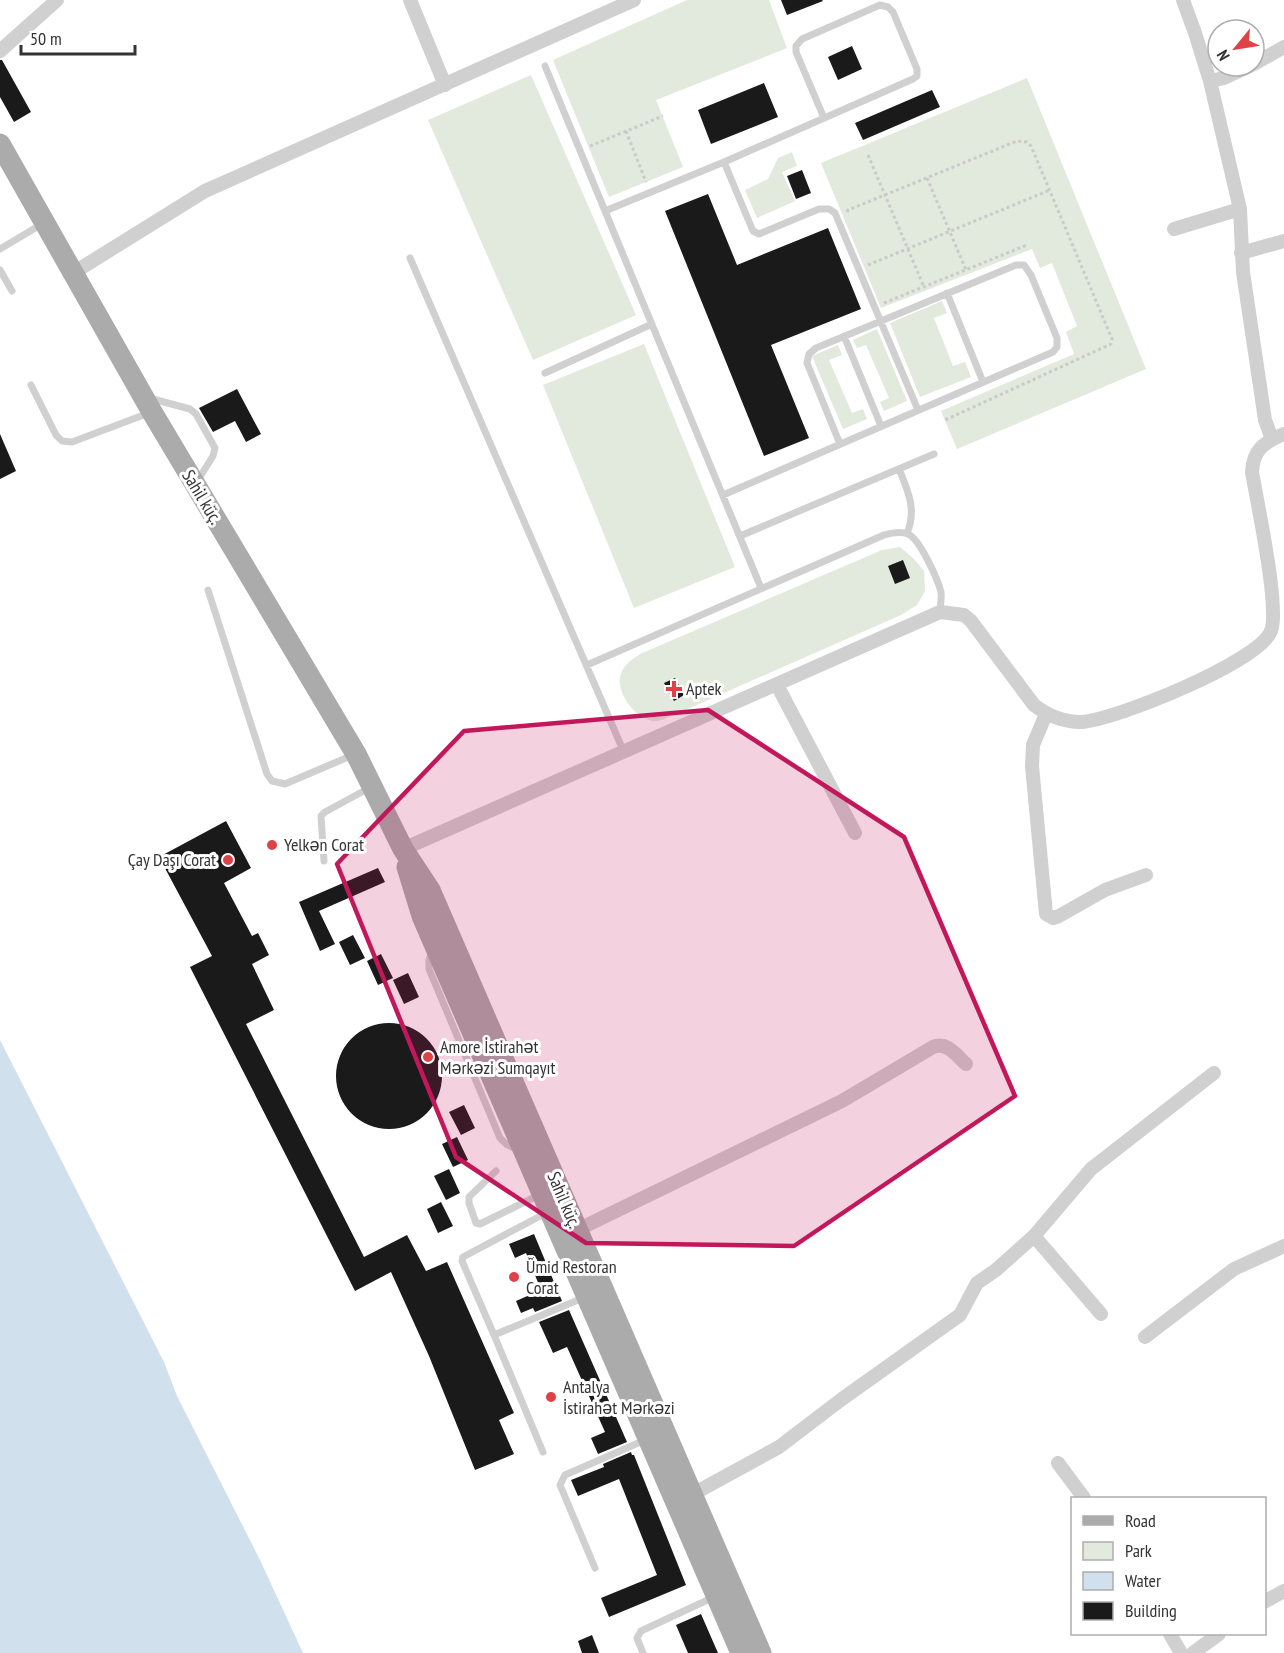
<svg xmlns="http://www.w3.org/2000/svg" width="1284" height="1653" font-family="'PT Sans Narrow',sans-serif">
	<rect width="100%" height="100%" fill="#fff"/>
	<path fill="#e2e9dd" d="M687,0H769L787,48L656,100L683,167L609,197L553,60Z
		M531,75L636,315L533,360L428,120Z
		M1027,78L1146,369L957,449L941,411L1074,354L1066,332L1077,326L1052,263L1040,268L1032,249L881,308L821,163Z
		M792,152L797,166L782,172L795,201L757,218L745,190L768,179L778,158Z
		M942,301L947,313L934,318L953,366L965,362L971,377L920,397L890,323Z
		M877,329L907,401L884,411L880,402L889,398L866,345L857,348L853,340Z
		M644,344L735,567L634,608L543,385Z
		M838,345L842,355L829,360L852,413L863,409L867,419L843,429L812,356Z
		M900,547L914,559L924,571L925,591L917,605L901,615L674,715C668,717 661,721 656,721C637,722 614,691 621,674C624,664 632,660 640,654L882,550Z"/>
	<path fill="#d0e0ec" d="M0,1040L164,1362L177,1396L260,1560L303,1653H0Z"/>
	<path fill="#1a1a1a" d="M781,0H822L823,1L787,15Z
		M852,46L862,69L838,80L828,57Z
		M0,60H2L31,112L14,122L0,97Z
		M764,83L778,117L711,144L698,110Z
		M932,90L940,107L863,140L855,123Z
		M802,170L811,193L796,199L787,176Z
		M708,194L737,265L828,228L861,309L771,345L809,438L764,456L665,211Z
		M237,389L261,434L246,442L235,421L213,432L199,408Z
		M0,434L16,471L0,479Z
		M903,560L910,578L895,584L888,566Z
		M675,678L684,695L674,701L664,683Z
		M226,821L251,868L224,883L252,936L258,933L269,955L252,964L274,1010L246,1024L364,1257L407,1235L426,1271L447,1262L514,1413L499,1420L514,1454L475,1470L429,1356L391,1272L355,1291L190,967L212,956L159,857Z
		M378,868L385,882L319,911L335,944L320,951L299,902Z
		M353,935L365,958L350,965L339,942Z
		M381,954L393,978L378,985L367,961Z
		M408,973L419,997L404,1004L393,980Z
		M336 1076a53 53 0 1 1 106 0a53 53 0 1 1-106 0Z
		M464,1105L475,1128L461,1135L449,1112Z
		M457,1137L468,1160L453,1167L442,1144Z
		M449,1169L460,1193L446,1200L434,1176Z
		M441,1202L453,1226L438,1233L427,1209Z
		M534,1234L562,1301L535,1312L533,1308L521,1313L516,1301L541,1290L526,1253L515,1258L509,1244Z
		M569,1310L627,1442L598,1454L591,1438L605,1432L567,1347L553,1353L539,1322Z
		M631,1452L632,1455H634L686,1585L609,1617L601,1598L657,1575L619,1479L578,1496L571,1480L604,1467L603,1464Z
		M701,1614L718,1653H688L676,1625Z
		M592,1635L599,1653H582L578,1641Z"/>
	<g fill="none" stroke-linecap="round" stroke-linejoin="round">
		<path stroke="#cacaca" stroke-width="3" stroke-dasharray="3 3" stroke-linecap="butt" d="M626,131L646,182
			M590,146L663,116
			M868,155L924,287
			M927,178L966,270
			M847,212L848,210L1017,141L1027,142L1031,146L1112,339L1111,344L945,420
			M868,265L1050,190
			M884,303L1027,245"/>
		<path stroke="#d0d0d0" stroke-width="7" d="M545,66L761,588
			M724,162L913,79L917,76V69L893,12L888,7L880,5L802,39L796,46V52L824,118
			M605,211L724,162L753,231L759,234L819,209H829L835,213L918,410
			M0,249L42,224
			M410,258L623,750
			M0,270L12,291
			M947,293L983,382
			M844,336L881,426
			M545,373L652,324
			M31,385L56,435L62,441L72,442L149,413
			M149,398L190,409L196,414L215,448L213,456L198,480
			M899,469C908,491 917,510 907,533
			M723,495L1053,352L1057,347V338L1031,275L1024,265H1016L816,348L809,354L807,363L840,444
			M740,536L934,454
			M208,590L267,774L272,781L285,784L353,755
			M587,665L884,535C891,533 901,531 908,534C920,539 938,580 941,592C942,599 940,605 940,612
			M324,861L321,816L325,812L371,787
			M432,952L429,960V969L500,1138L506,1144L518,1150
			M496,1171L469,1197V1203L476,1223L480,1224L539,1195
			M494,1335L462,1261L463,1257L546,1213
			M543,1452L494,1335L583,1298
			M595,1568L560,1485L565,1475L645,1440
			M643,1653L637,1638L641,1631L714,1597"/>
		<path stroke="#d0d0d0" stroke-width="14" d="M410,0L445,85
			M1183,0L1195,33L1210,81L1240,209L1243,272L1265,420L1272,439
			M0,51L57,0
			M1254,64L1284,47
			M1210,81L1224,78L1250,66
			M1174,229L1240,209
			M1241,253L1284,241
			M73,273L205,191L634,0
			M777,685L855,833
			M1046,714L1033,745L1032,766L1046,914L1053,918L1059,916L1105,890L1146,875
			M403,849L940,612L964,615L971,621L1034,705C1048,716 1063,722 1081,722C1115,720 1259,662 1271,631C1280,608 1257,502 1252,472C1253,450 1264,442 1284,434
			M577,1230L842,1101L933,1047C947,1041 957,1056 966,1064
			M1034,1236L1101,1314
			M1145,1337L1234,1269L1284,1246
			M1058,1463L1084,1498
			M693,1494L779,1447L842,1399L960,1315L977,1283L996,1270L1034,1236L1091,1169L1214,1073
			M1264,1602L1284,1591
			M1170,1634L1181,1653
			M1193,1653L1219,1634"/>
		<path stroke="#ababab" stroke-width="21" d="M0,144L152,412L356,754L403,849L430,890L761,1653
			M407,867L422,916L741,1653"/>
	</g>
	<path fill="#c2185b" fill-opacity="0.2" stroke="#c2185b" stroke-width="4.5" stroke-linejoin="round" d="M708,710L904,837L1015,1096L794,1246L586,1243L456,1157L337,864L464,731Z"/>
	<g fill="#de4146" stroke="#fff" stroke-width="2">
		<path d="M671 680h6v6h6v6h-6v6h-6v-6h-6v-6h6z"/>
		<circle cx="272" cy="845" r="6"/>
		<circle cx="228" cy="860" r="6"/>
		<circle cx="428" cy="1057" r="6"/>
		<circle cx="514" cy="1277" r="6"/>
		<circle cx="551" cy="1397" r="6"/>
	</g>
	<g text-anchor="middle" stroke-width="6" stroke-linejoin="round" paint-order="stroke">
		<g font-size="18" fill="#333" stroke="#fff">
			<text transform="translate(202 497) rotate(59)" y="6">Sahil küç.</text>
			<text transform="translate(564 1200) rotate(67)" y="6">Sahil küç.</text>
		</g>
		<g font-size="18" fill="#333" stroke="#fff" text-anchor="start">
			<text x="686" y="695">Aptek</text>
			<text x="284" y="851">Yelkən Corat</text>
			<text x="216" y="866" text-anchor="end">Çay Daşı Corat</text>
			<text x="440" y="1053">Amore İstirahət<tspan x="440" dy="21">Mərkəzi Sumqayıt</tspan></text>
			<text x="526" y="1273">Ümid Restoran<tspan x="526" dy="21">Corat</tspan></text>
			<text x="563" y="1393">Antalya<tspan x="563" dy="21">İstirahət Mərkəzi</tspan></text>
		</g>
	</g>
	<rect x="1071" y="1497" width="195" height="138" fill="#ffffff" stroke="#adadad" stroke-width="1.5"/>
	<rect x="1083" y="1516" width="30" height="9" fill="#ababab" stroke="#adadad" stroke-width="1.5"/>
	<text x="1125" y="1527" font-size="18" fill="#333333">Road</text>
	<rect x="1083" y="1542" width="30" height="18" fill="#e2e9dd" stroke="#adadad" stroke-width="1.5"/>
	<text x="1125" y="1557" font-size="18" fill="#333333">Park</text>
	<rect x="1083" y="1572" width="30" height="18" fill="#d0e0ec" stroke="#adadad" stroke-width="1.5"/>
	<text x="1125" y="1587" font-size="18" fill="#333333">Water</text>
	<rect x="1083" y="1602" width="30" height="18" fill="#1a1a1a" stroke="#adadad" stroke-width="1.5"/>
	<text x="1125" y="1617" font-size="18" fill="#333333">Building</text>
	<g transform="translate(1236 48) rotate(240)"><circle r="28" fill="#ffffff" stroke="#adadad" stroke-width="1.5"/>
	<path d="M0-4.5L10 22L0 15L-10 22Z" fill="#de4146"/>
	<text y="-9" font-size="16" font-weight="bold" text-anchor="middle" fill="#333333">N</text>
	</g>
	<path d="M21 45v9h114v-9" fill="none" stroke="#333333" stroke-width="3"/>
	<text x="30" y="45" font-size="18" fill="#333333" stroke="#ffffff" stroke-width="4.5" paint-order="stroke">50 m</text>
</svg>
